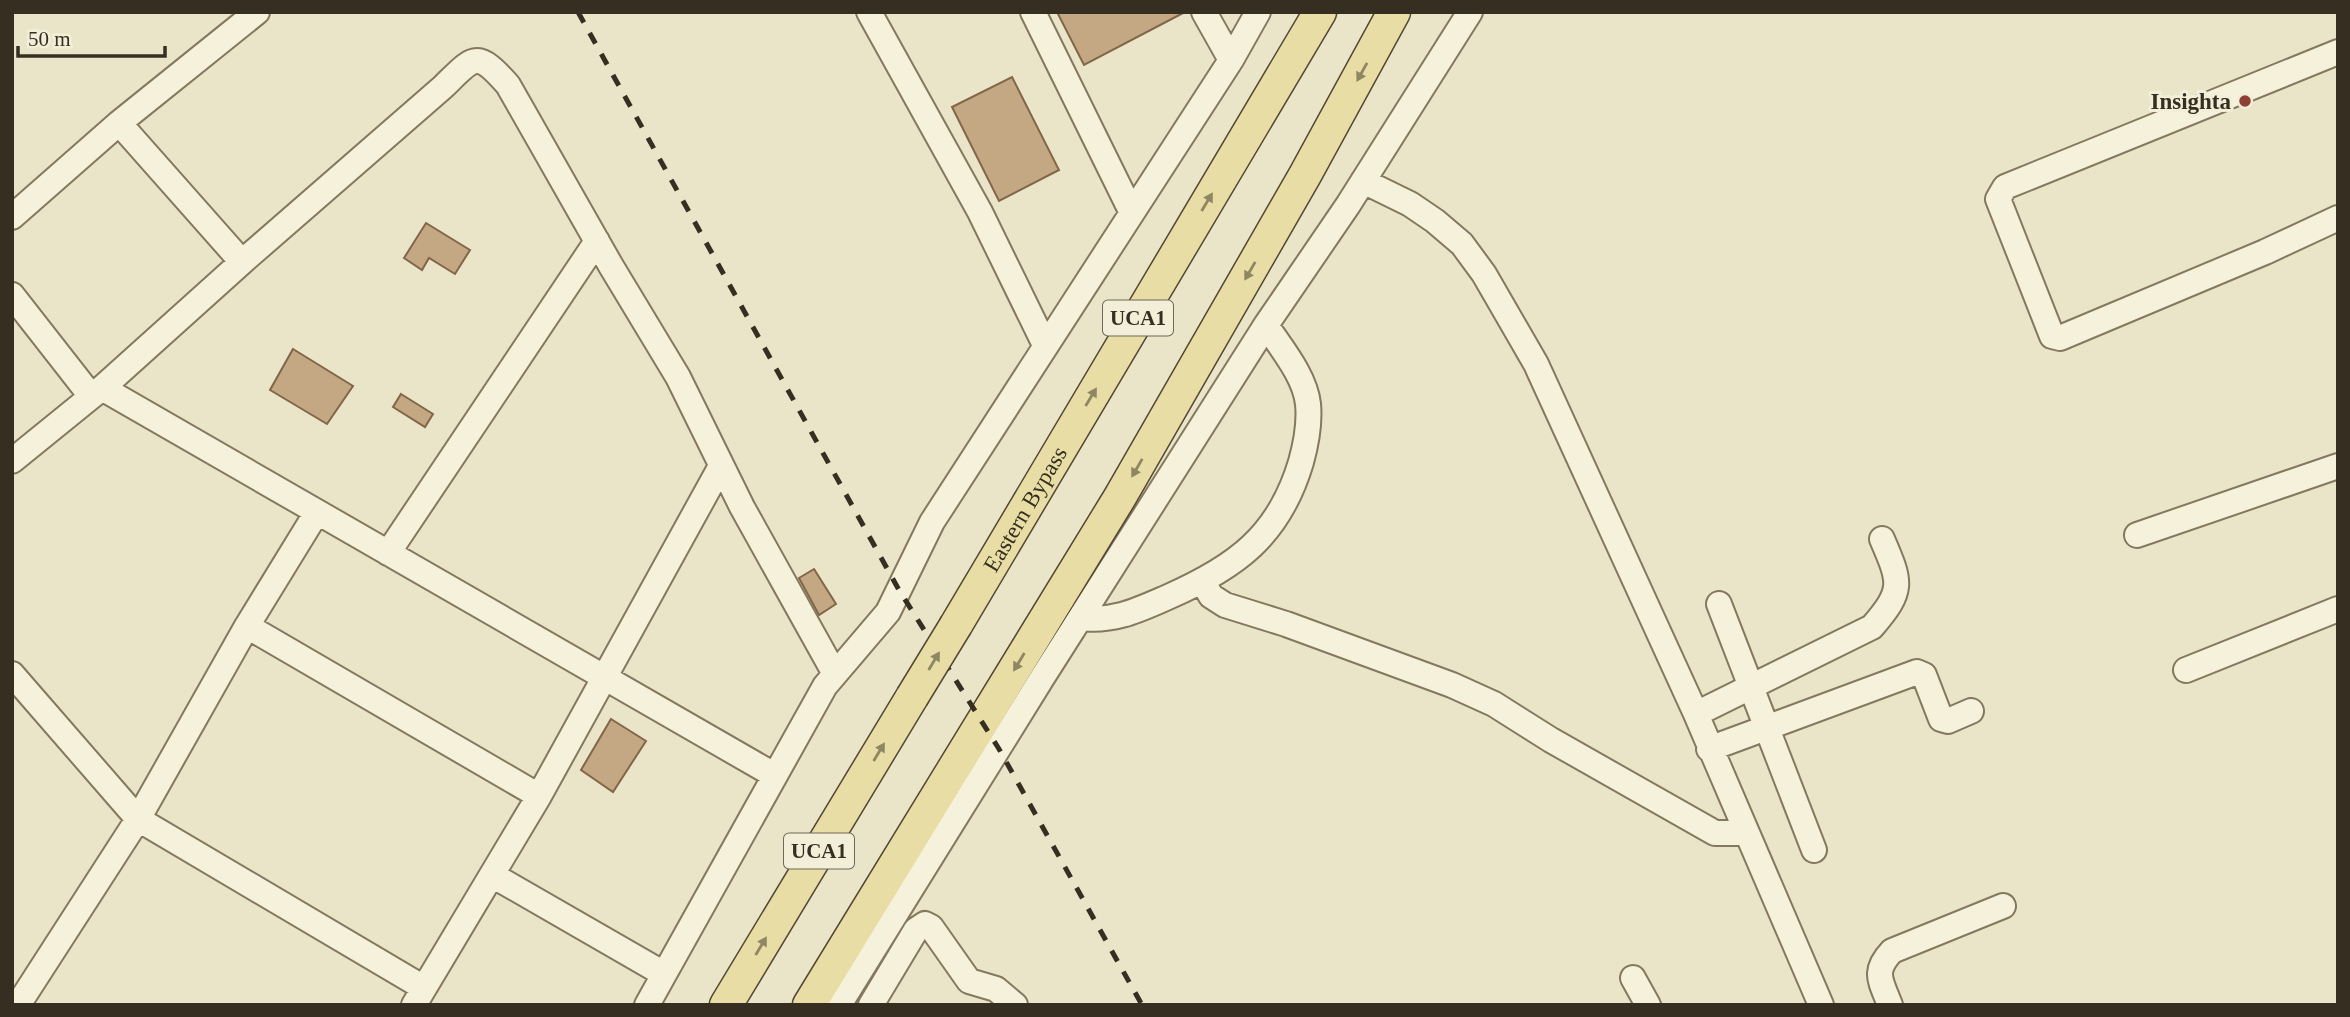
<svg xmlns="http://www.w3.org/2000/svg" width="2350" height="1017" font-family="Georgia,serif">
	<rect width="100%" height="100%" fill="#eae5c9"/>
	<path fill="#c4a783" stroke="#816748" stroke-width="2" d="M1057,12H1185L1084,65Z
		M1012,77L1059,170L999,201L952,107Z
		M426,223L470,250L455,274L429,258L422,270L404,258Z
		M293,349L353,386L327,424L270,390Z
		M401,394L433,414L425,427L393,407Z
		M814,569L836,604L819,615L799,578Z
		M611,719L646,741L613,792L581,770Z"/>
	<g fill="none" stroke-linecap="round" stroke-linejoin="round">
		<g stroke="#84785f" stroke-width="28">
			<path id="minor" d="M869,12L980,212L1045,345
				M1033,12L1132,213
				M1204,12L1231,60
				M2338,52L2005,187L1998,199L2052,336L2060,338L2265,252L2338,218
				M119,123L242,262
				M1363,181L1410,204L1435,221L1462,244L1484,274L1536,364L1696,714L1821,1005
				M12,217L119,123L257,12
				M12,295L91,396
				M102,388L774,775
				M12,461L102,388L242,262L443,87C474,57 476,49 508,85L611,266L678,377L742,507L835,674
				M2137,535L2338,466
				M388,553L597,241
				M1203,582L1211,596L1225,605L1286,624L1452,685L1494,704L1551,740L1715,833H1747
				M1719,604L1814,850
				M1081,618C1114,622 1138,610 1168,597C1236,567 1279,536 1301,462C1306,444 1310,424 1308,404C1305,376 1281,348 1266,325
				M247,626L539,796
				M2186,670L2338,609
				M12,674L138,819L424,988
				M1696,714L1872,627C1904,590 1901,583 1882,539
				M1709,749L1917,672L1924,675L1941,719L1948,721L1971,711
				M492,875L664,974
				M1633,978L1648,1005
				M18,1005L138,819L247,626L317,512
				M414,1005L539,796L721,466
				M647,1005L825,686L888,612L932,522L1231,60L1258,12
				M839,1005L1042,678L1266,325L1348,205L1470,12
				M871,1005L916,930L925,924L931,927L969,981L996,989L1015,1005
				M1890,1005C1881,981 1872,972 1892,951L2003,906"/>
		</g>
		<g stroke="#534633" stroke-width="35">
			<g id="major">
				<path id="s1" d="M956,625L1320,12"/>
				<path d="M726,1005L912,697"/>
				<path d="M809,1005L1120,497L1305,175L1394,12"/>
			</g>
		</g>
		<use href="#minor" stroke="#f5f1db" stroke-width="24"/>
		<use href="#major" stroke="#e8dda5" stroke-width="32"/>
		<path stroke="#362f21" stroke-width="5" stroke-dasharray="12 12" stroke-linecap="butt" d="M578,12L899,590L999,749L1142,1005"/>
		<g stroke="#534633" stroke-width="35" stroke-linecap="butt">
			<path id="major-bridge" d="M912,697L956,625"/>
		</g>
		<use href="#major-bridge" stroke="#e8dda5" stroke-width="32"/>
	</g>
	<defs><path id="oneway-solid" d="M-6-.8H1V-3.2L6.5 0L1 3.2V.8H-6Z" transform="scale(1.75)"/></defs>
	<g fill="#8f8663">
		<use href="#oneway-solid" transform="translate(1362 72) rotate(119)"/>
		<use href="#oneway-solid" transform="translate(1207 202) rotate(-59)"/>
		<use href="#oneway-solid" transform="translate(1250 271) rotate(120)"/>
		<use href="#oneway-solid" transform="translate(1091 397) rotate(-59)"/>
		<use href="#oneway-solid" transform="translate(1137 468) rotate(120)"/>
		<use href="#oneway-solid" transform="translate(934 661) rotate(-59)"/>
		<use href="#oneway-solid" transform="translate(1019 662) rotate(121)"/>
		<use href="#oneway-solid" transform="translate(879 752) rotate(-59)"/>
		<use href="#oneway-solid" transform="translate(761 946) rotate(-59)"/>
	</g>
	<circle fill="#8d4236" stroke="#f2eed8" stroke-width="2.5" cx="2245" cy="101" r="7"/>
	<g text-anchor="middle" stroke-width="6" stroke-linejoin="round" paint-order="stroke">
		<g fill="#f2eed8" stroke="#6e6858" stroke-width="2">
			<rect x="1103" y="300.5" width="70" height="35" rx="5"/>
			<rect x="784" y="833.5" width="70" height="35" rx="5"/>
		</g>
		<g font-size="21" font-weight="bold" fill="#362f21">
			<text x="1138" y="325">UCA1</text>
			<text x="819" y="858">UCA1</text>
		</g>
		<g font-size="23" font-weight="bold" fill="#362f21" stroke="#f2eed8" text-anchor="end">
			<text x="2231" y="109">Insighta</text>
		</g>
		<g font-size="23" fill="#362f21" stroke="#f2eed8">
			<text dy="8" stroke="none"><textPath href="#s1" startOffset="135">Eastern Bypass</textPath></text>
		</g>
	</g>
	<rect width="2350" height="1017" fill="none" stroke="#362f21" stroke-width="28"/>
	<path d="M18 46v10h147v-10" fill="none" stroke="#362f21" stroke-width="3.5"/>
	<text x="28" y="46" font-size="21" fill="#362f21" stroke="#f2eed8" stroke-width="5" paint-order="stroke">50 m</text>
</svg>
